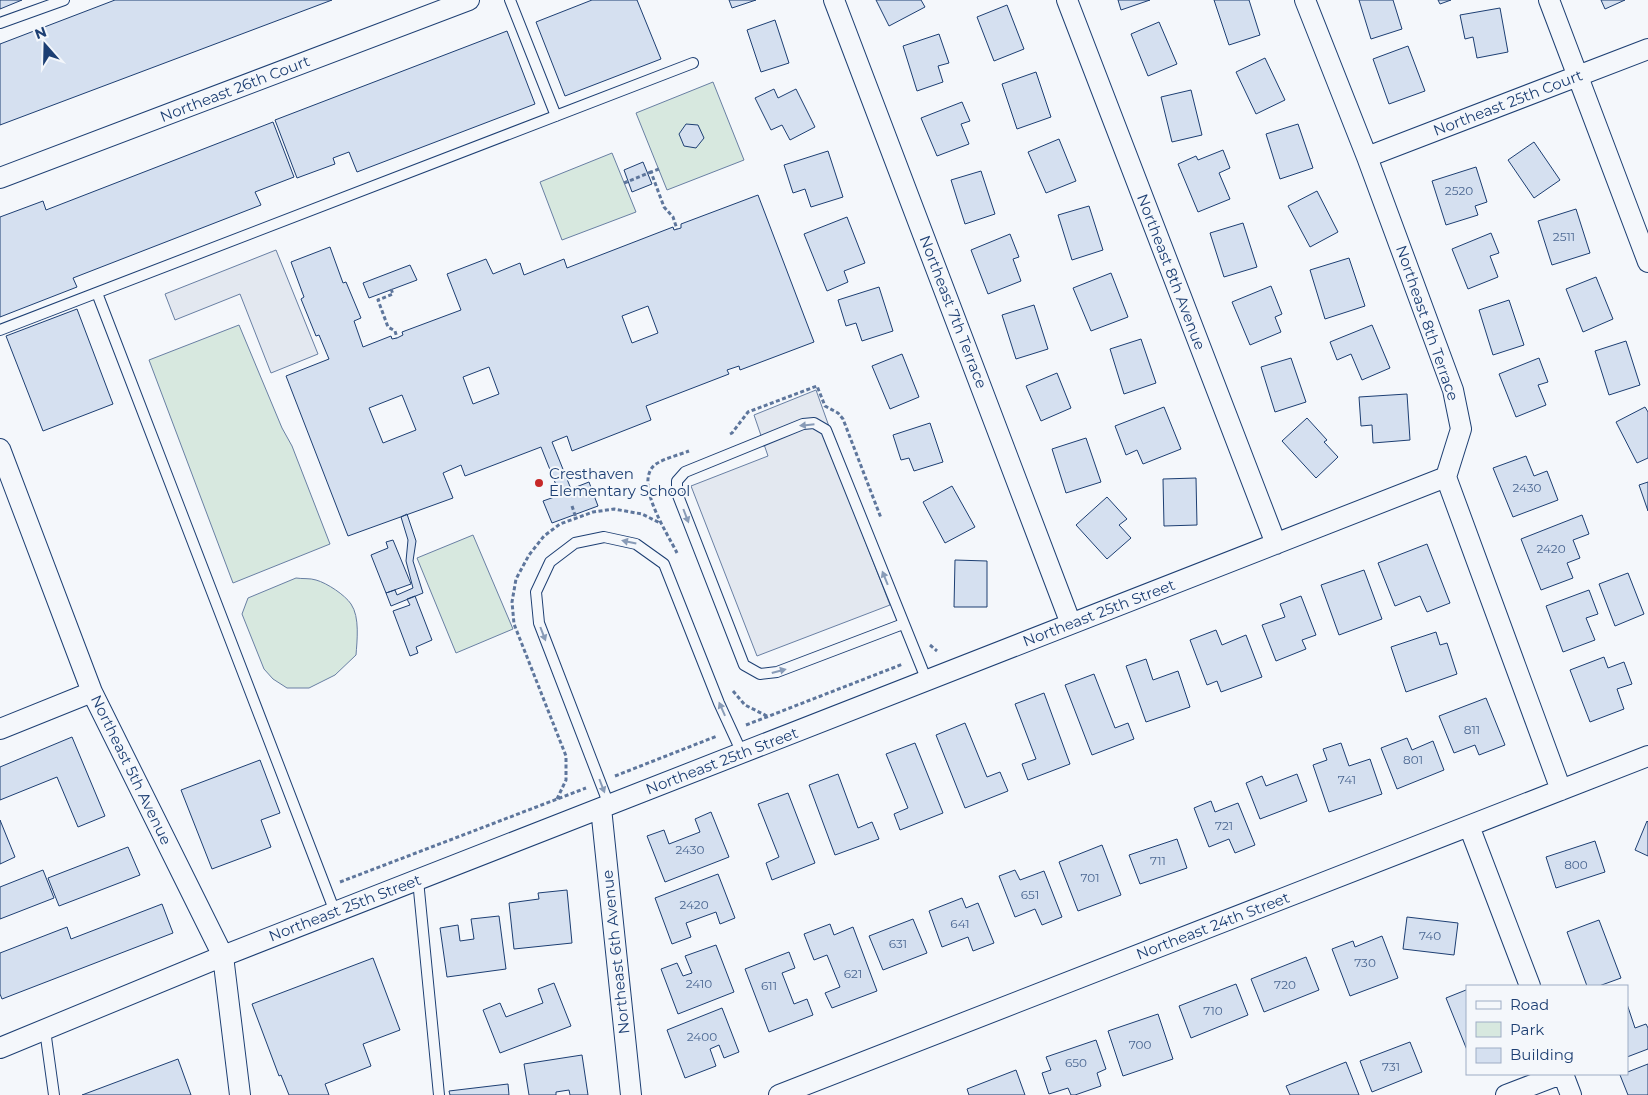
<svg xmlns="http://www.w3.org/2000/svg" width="1648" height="1095" font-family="Montserrat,sans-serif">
	<rect width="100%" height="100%" fill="#f4f7fb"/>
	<path fill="#d7e8df" stroke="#687fa3" d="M713,82L744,160L667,190L636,113Z
		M612,153L636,212L562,240L540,182Z
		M239,325L282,428L292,446L330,544L233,583L149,360Z
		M473,535L513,629L456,653L417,558Z
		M296,578C302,579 310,578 316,580C327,583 345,595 351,604C360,617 357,641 356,655L335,675L309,688H287L273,679L264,669L242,614L248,598Z"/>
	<path fill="#e3e8f0" stroke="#687fa3" d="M276,250L318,354L271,373L240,294L175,320L165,294Z
		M816,390L831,432L824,435L890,605L757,656L691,486L768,456L754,415Z"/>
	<path fill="#d5e0f0" stroke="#1d3f73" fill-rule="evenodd" d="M0,0H22L0,9Z
		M115,0H332L0,125V44Z
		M592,0H637L661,59L565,96L536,22Z
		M729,0H756L732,8Z
		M876,0H921L925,7L889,26Z
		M1118,0H1150L1121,10Z
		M1214,0H1249L1260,35L1229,45Z
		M1359,0H1393L1402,29L1371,39Z
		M1438,0H1451L1440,4Z
		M1601,0H1625L1605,9Z
		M1007,5L1024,49L994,61L977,17Z
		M1500,8L1508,52L1477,58L1473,37L1465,39L1460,15Z
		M775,20L789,63L761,72L747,30Z
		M1159,22L1177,64L1148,76L1131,34Z
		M507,31L535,104L357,172L349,152L333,158L335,164L297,178L275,120Z
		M939,34L949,63L938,66L943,82L917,91L903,46Z
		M1408,46L1425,91L1389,104L1373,59Z
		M1265,58L1285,100L1256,114L1236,72Z
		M1036,72L1051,117L1017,129L1002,84Z
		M774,89L778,98L796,89L815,127L790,140L782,125L771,130L755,98Z
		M1191,90L1202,135L1172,142L1161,97Z
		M962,102L970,121L961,124L969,144L937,156L921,118Z
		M273,122L294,177L255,192L261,205L73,278L77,287L0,317V217L43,201L46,210Z
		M686,124L698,125L704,138L696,148L684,146L679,134Z
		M1298,124L1313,168L1280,179L1266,134Z
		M1059,139L1076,181L1046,193L1028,152Z
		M1534,142L1560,180L1534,198L1508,160Z
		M1223,150L1230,168L1219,173L1230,199L1198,212L1178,164L1196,156L1198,160Z
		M828,151L843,197L811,207L805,189L793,193L784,165Z
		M643,162L652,184L632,192L624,170Z
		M1476,167L1487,202L1475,206L1478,215L1446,225L1432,181Z
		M981,171L995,214L965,224L951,180Z
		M1317,191L1338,232L1310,247L1288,206Z
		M758,195L814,342L740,370L739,366L727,370L729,374L646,406L651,420L572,451L567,436L552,442L571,489L589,482L598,506L552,523L543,501L560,495L541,447L465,476L461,465L443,473L453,498L348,536L286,376L329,359L319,335L316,336L301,299L304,297L291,262L330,247L343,283L346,282L361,318L354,321L363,347L391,336L392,339L397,338L403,335L402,332L461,310L447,274L486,259L493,274L520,263L524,275L564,259L567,268L673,227L674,230L681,228V224ZM648,306L658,333L632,343L622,316ZM489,367L499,394L473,404L463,377ZM402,395L416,430L383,443L369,408Z
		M1089,206L1103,250L1072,260L1058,215Z
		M1576,209L1590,253L1552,265L1538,221Z
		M847,217L865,263L844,271L848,282L827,291L804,234Z
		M1243,223L1257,267L1224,277L1210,233Z
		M1491,233L1499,253L1490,256L1498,277L1468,289L1452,249Z
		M1010,234L1019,257L1013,259L1021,281L988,294L971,250Z
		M1349,258L1365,306L1325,319L1310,270Z
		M410,265L417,280L369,298L363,283Z
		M1111,273L1128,317L1091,331L1073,288Z
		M1596,277L1613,319L1583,332L1566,289Z
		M1271,286L1282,314L1275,317L1281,332L1250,345L1232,302Z
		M879,287L893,331L862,341L856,323L846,326L838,300Z
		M1509,300L1524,345L1493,355L1479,310Z
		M1034,305L1048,349L1016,359L1002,315Z
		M77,309L113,404L43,431L6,336Z
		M1372,325L1390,368L1362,380L1351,354L1337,360L1330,342Z
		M1141,339L1156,383L1124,394L1110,349Z
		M1626,341L1640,385L1609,395L1595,351Z
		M902,354L919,397L890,409L872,366Z
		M1291,358L1306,402L1275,412L1261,367Z
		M1539,358L1548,382L1538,385L1546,405L1516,417L1499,374Z
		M1057,373L1071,408L1041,421L1026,386Z
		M1407,394L1410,440L1373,443L1372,425L1361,426L1359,397Z
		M1164,407L1181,449L1143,464L1137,450L1126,455L1115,426Z
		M1645,407L1648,412V458L1637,463L1616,422Z
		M1307,418L1327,440L1324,442L1338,457L1316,478L1282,441Z
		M930,423L943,462L914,471L909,458L901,460L893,435Z
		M1086,438L1101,482L1066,493L1052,449Z
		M1526,456L1534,476L1547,471L1558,500L1513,517L1493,468Z
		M1196,478L1197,525L1164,526L1163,479Z
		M1648,482V511L1639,485Z
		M952,486L975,527L945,543L923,502Z
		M1107,497L1127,519L1119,525L1131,538L1107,559L1076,525Z
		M407,514L416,541L413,561L423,593L391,606L386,593L395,590L397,595L413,588L406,561L408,540L401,517Z
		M1582,515L1589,534L1573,540L1580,558L1567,563L1573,578L1541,590L1521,539Z
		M393,540L411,584L386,593L371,555L388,548L386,542Z
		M1427,544L1450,603L1427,612L1420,596L1395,606L1378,563Z
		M955,560L987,561V607H954Z
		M1364,570L1382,619L1339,635L1321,585Z
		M1628,573L1644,614L1615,626L1599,584Z
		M1589,590L1598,614L1586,618L1595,640L1563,652L1546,606Z
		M415,596L432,640L416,647L418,653L410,656L393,611L410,605L407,599Z
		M1301,596L1316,635L1302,640L1306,649L1276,661L1262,625L1285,617L1280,604Z
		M1216,630L1222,645L1246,635L1262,677L1221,692L1217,681L1207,685L1190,640Z
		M1436,632L1440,645L1447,643L1457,674L1406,692L1391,647Z
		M1604,657L1608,668L1624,662L1632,684L1617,689L1624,709L1590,722L1570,670Z
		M1146,659L1153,680L1178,671L1190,707L1146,722L1126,666Z
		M1094,674L1115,728L1128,723L1134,739L1092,755L1065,685Z
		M1044,693L1070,764L1028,780L1022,764L1036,759L1015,704Z
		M1486,698L1505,745L1479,755L1475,745L1454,753L1439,716Z
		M965,723L987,777L1000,772L1008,791L965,808L936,735Z
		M72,737L105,816L78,827L57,777L0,800V767Z
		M1407,738L1412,750L1433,741L1444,770L1397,789L1381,748Z
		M915,743L943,813L900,830L894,814L908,808L886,754Z
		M1341,743L1349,766L1370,759L1382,794L1329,812L1313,765L1327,760L1323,749Z
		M260,760L280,813L261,820L271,847L212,869L181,790Z
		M838,774L858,828L872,822L879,839L835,855L809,785Z
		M1297,774L1307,801L1260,819L1246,783L1262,776L1266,786Z
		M788,793L815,863L772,880L766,863L779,857L758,804Z
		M1211,801L1215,812L1238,803L1255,845L1235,853L1229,839L1209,847L1194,808Z
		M711,812L729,857L665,882L647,836L664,830L669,844L700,832L695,819Z
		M0,820L15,857L0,864Z
		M1647,821L1648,822V856L1635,850Z
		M1177,839L1187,868L1140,884L1129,855Z
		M1595,841L1605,872L1556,888L1546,857Z
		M1102,845L1121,895L1078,911L1059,862Z
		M128,847L140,875L59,906L48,878Z
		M43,870L54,898L0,919V887Z
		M1015,870L1020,880L1044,871L1062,917L1042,925L1035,909L1015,917L999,876Z
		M718,874L735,918L720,924L716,912L686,923L691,937L672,944L655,898Z
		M567,890L572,943L514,949L509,903L539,899L538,893Z
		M962,898L966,908L978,903L994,943L973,951L968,937L942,947L929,911Z
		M162,904L173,933L2,999L0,994V953L67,927L71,939Z
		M499,916L506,969L447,977L440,928L458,925L460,941L474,939L471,919Z
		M1407,917L1458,923L1454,955L1403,949Z
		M913,919L927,953L883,970L869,936Z
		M1599,920L1621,978L1599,986H1587L1567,932Z
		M830,924L834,935L853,927L877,991L832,1008L825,993L840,987L827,955L814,960L804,934Z
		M1382,936L1398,978L1350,996L1332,949L1353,941L1355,947Z
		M716,945L734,992L678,1014L661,969L677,963L683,976L692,973L685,956Z
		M789,952L795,968L782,973L794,1004L807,999L813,1015L769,1032L745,969Z
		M1306,957L1319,990L1264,1012L1251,979Z
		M373,958L400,1030L363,1044L371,1066L325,1084L329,1095H289L281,1075L279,1076L252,1004Z
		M554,983L571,1026L500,1053L483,1010L500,1003L506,1017L543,1003L538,989Z
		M1236,984L1248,1015L1191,1038L1179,1006Z
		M1466,990L1467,992V1050L1446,998Z
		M1627,1004L1635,1028L1646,1024L1648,1028V1049L1627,1057Z
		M722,1008L739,1052L724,1058L719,1045L710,1049L716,1066L685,1078L667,1030Z
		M1158,1014L1173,1059L1123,1076L1108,1031Z
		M1096,1040L1106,1069L1097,1073L1101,1086L1075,1095H1071L1068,1088L1049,1094L1042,1073L1051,1070L1046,1057Z
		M1410,1042L1422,1072L1372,1092L1360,1061Z
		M582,1055L588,1095H570L569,1090L556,1092V1095H529L524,1064Z
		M178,1059L191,1095H82Z
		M1346,1062L1359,1095H1290L1286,1086Z
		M1648,1064V1095H1628L1620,1075Z
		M1016,1070L1025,1095H969L967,1089Z
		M508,1084L509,1095H450L449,1091Z"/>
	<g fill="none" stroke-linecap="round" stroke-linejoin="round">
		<g stroke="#1d3f73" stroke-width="12">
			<path id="lane" d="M510,0L556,116
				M0,23L64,0
				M97,293L335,912
				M0,330L693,63
				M903,624L777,672L760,674L744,665L677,493V481L685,472L803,424L814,423L826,430L927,681
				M609,805L539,623L536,592L550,562L575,543L604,537L636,544L664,564L719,703L742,753
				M418,880L439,1095
				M45,1030L54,1095"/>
		</g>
		<g stroke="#1d3f73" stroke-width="22">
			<path id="street" d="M834,0L1071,624
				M1067,0L1276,544
				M1305,0L1367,157L1453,390L1461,429L1446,477L1561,790
				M1549,0L1648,262
				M1367,157L1648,49
				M0,178L469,0
				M0,449L92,692L223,956L240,1095
				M0,729L92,692
				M601,808L631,1095
				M1469,826L1530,986
				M0,1048L223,956L1446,477
				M1563,1074L1571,1095
				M779,1095L1648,756
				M1506,1095L1561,1074"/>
		</g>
		<path stroke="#5e769c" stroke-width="3" stroke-dasharray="4 2.5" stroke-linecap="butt" d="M659,169L651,172L664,207L673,217L677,229
			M624,183L651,172
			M391,289L393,294L378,300L388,327L395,331L397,338
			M730,434L732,433L748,412L817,386L825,406L838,413L843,419L881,518
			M572,506L576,518
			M677,553C668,534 632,481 656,464C665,458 679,455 689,451
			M930,645L937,651
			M733,691L745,705L767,716
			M746,725L903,664
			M615,776L717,736
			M557,799L566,780V756L514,624L512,602L516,579L529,555L544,536L560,524L593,512L614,509L642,514L662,524
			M340,882L586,788"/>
		<use href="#lane" stroke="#f4f7fb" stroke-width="10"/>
		<use href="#street" stroke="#f4f7fb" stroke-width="20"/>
	</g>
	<defs><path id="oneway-solid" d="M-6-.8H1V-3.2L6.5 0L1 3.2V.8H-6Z" transform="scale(1.25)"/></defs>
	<g fill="#889bb7">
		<use href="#oneway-solid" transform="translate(807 425) rotate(174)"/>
		<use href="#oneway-solid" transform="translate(686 516) rotate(69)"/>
		<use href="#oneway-solid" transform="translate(629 542) rotate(-168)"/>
		<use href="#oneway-solid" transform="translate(885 578) rotate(-112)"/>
		<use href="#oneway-solid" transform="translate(543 634) rotate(69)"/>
		<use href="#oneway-solid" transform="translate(779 671) rotate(-15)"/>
		<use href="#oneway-solid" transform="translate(722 709) rotate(-114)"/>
		<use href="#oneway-solid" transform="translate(602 786) rotate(69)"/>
	</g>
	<circle fill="#c62828" stroke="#f4f7fb" stroke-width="2" cx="539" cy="483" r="5"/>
	<g text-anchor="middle" stroke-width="4" stroke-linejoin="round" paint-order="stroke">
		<g font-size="12" fill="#4b6792">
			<text x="1459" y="195">2520</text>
			<text x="1564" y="241">2511</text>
			<text x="1527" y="492">2430</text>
			<text x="1551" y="553">2420</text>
			<text x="1472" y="734">811</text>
			<text x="1413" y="764">801</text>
			<text x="1347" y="784">741</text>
			<text x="1224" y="830">721</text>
			<text x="690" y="854">2430</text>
			<text x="1158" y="865">711</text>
			<text x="1576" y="869">800</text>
			<text x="1090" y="882">701</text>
			<text x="1030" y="899">651</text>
			<text x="694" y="909">2420</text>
			<text x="960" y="928">641</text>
			<text x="1430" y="940">740</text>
			<text x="898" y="948">631</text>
			<text x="1365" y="967">730</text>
			<text x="853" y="978">621</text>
			<text x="699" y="988">2410</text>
			<text x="1285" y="989">720</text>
			<text x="769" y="990">611</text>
			<text x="1213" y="1015">710</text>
			<text x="702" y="1041">2400</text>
			<text x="1140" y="1049">700</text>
			<text x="1076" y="1067">650</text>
			<text x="1391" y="1071">731</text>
		</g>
		<g font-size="15" fill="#1d3f73" stroke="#f4f7fb">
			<text transform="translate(235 89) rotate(-21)" y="5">Northeast 26th Court</text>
			<text transform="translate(1508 103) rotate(-21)" y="5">Northeast 25th Court</text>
			<text transform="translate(1171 272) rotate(69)" y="5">Northeast 8th Avenue</text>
			<text transform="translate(953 312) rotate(69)" y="5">Northeast 7th Terrace</text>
			<text transform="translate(1427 323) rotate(71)" y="5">Northeast 8th Terrace</text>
			<text transform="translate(1099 613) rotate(-21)" y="5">Northeast 25th Street</text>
			<text transform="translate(722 761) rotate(-21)" y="5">Northeast 25th Street</text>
			<text transform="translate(131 770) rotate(64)" y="5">Northeast 5th Avenue</text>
			<text transform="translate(345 908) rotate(-21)" y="5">Northeast 25th Street</text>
			<text transform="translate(1213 926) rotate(-21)" y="5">Northeast 24th Street</text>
			<text transform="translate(616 952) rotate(-96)" y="5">Northeast 6th Avenue</text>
		</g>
		<g font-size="15" fill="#1d3f73" stroke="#f4f7fb" text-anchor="start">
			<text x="549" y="479">Cresthaven<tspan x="549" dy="17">Elementary School</tspan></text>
		</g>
	</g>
	<rect x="1466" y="985" width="162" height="90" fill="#f4f7fb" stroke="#9eadc5"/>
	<rect x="1476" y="1001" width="25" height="8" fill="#f4f7fb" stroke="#9eadc5"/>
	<text x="1510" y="1010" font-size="15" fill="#1d3f73">Road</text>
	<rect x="1476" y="1022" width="25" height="15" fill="#d7e8df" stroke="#9eadc5"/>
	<text x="1510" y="1035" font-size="15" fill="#1d3f73">Park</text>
	<rect x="1476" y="1048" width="25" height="15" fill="#d5e0f0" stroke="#9eadc5"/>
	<text x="1510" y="1060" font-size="15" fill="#1d3f73">Building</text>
	<g transform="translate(45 45) rotate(340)" stroke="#f4f7fb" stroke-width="4" paint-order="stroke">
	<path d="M0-4L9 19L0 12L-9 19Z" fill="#1d3f73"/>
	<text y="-8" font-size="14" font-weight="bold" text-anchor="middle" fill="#1d3f73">N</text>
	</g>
</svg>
